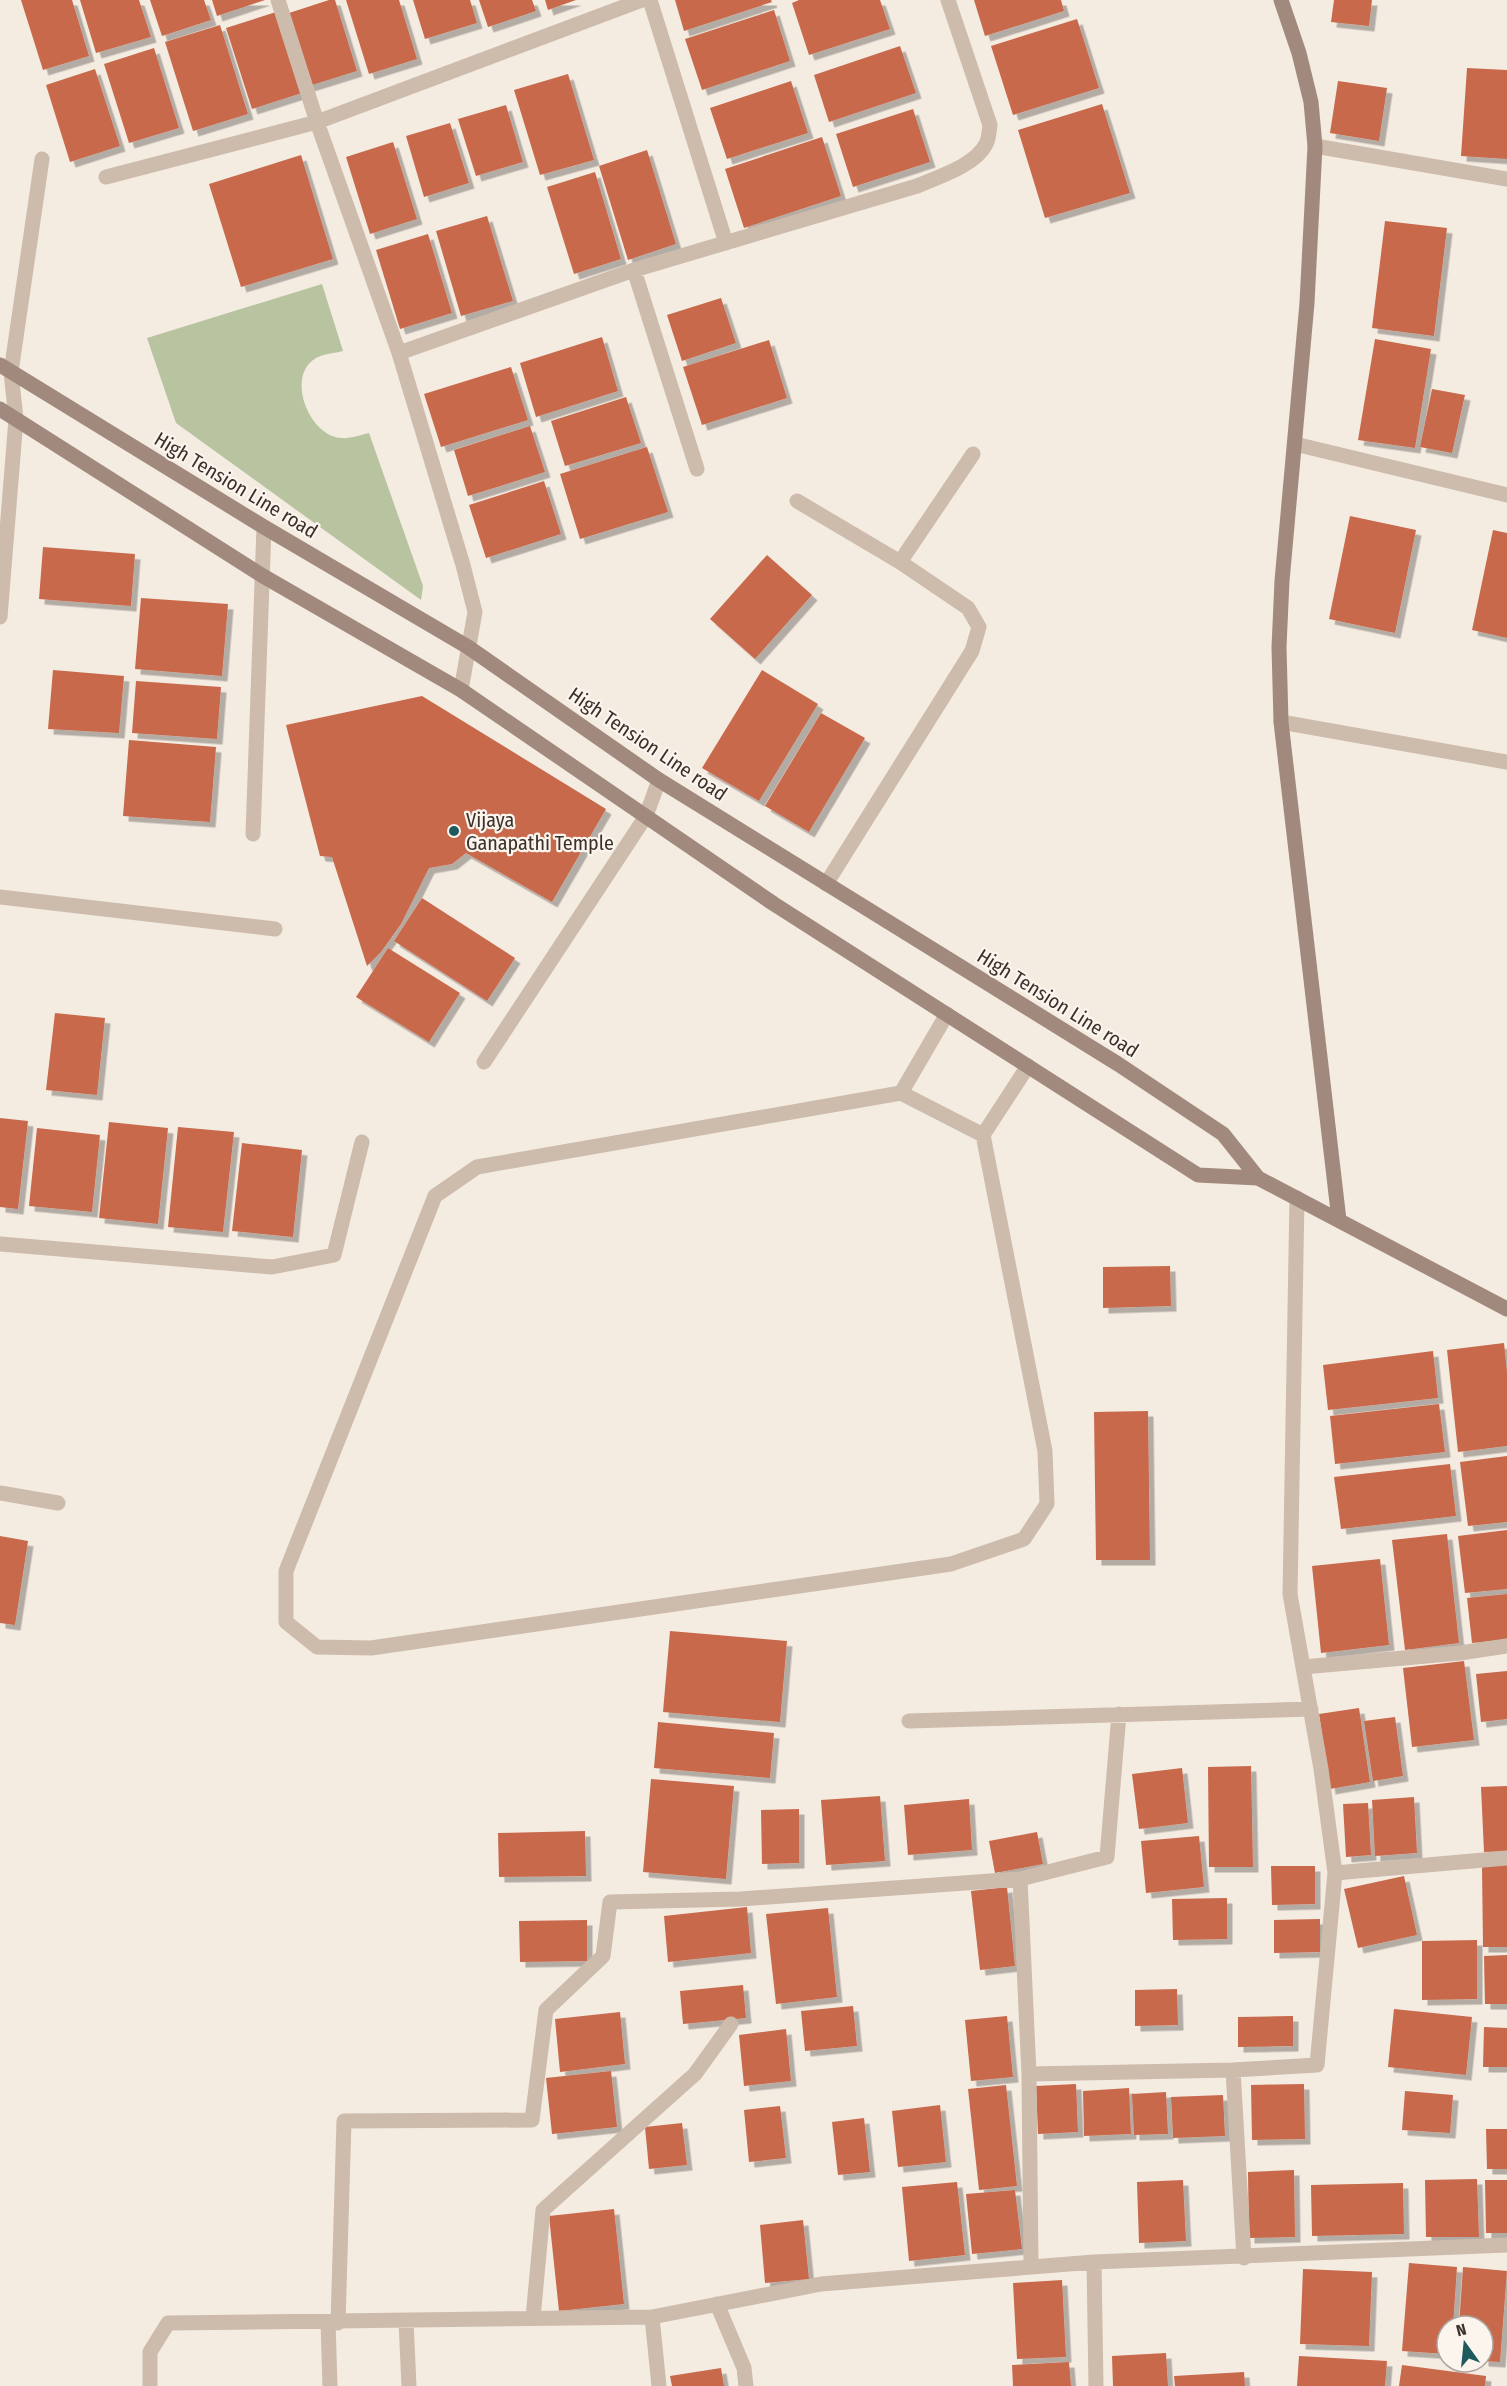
<svg xmlns="http://www.w3.org/2000/svg" width="1507" height="2386" font-family="'Fira Sans Condensed',sans-serif">
	<defs>
		<filter id="shadow"><feDropShadow dx="5.5" dy="5.5" stdDeviation="0" flood-color="#0004"/></filter>
	</defs>
	<rect width="100%" height="100%" fill="#f4ebe1"/>
	<path fill="#b8c4a0" d="M322,284L343,351C335,353 323,354 316,358C285,376 309,436 341,438C350,439 360,435 369,433L423,586L421,600L176,423L147,338Z"/>
	<path fill="#c8694b" filter="url(#shadow)" d="M21,0H72L89,56L43,70Z
		M80,0H139L151,37L96,53Z
		M150,0H204L211,20L162,36Z
		M212,0H265L217,16Z
		M329,0H335L357,71L309,86L286,14Z
		M346,0H399L417,59L369,74Z
		M413,0H470L477,23L425,39Z
		M479,0H532L536,11L488,27Z
		M545,0H576L548,10Z
		M675,0H771L772,2L684,31Z
		M799,0H880L890,29L809,55L792,3Z
		M974,0H1061L1064,11L985,36Z
		M1334,0H1372L1369,26L1331,22Z
		M774,10L790,61L702,90L685,39Z
		M276,12L302,93L252,109L226,28Z
		M1077,19L1099,88L1013,115L991,46Z
		M220,25L248,114L193,131L165,42Z
		M900,46L916,93L829,122L814,75Z
		M154,48L179,128L129,143L104,64Z
		M1467,68L1507,70V159L1461,156Z
		M95,69L120,146L70,162L46,85Z
		M568,74L594,160L540,175L514,90Z
		M791,81L808,133L727,159L710,108Z
		M1338,81L1387,88L1379,141L1330,133Z
		M1102,104L1130,193L1045,218L1018,130Z
		M506,105L523,162L476,176L458,119Z
		M913,109L930,162L853,187L836,134Z
		M450,123L469,183L424,197L406,136Z
		M822,137L841,196L744,228L725,169Z
		M393,142L417,219L370,234L346,157Z
		M647,150L676,244L628,260L599,166Z
		M301,155L333,259L241,287L209,184Z
		M595,172L621,259L574,274L547,187Z
		M487,216L513,301L461,316L436,231Z
		M1385,221L1447,228L1434,336L1372,328Z
		M428,234L452,313L400,329L376,250Z
		M721,298L736,343L682,361L667,315Z
		M602,337L618,391L536,417L520,363Z
		M1375,339L1431,349L1415,448L1358,440Z
		M769,340L787,398L702,425L683,367Z
		M511,367L528,420L441,447L424,394Z
		M1432,389L1465,395L1452,453L1420,447Z
		M626,397L641,443L565,466L551,421Z
		M530,426L545,472L468,496L454,450Z
		M647,447L668,512L580,539L560,474Z
		M544,481L561,534L486,558L469,505Z
		M1350,516L1416,530L1395,633L1329,619Z
		M1493,530L1507,533V638L1472,630Z
		M43,547L135,554L131,606L39,599Z
		M767,555L812,595L755,659L710,619Z
		M141,598L228,604L222,676L135,669Z
		M53,670L124,676L119,733L48,729Z
		M762,670L818,704L759,801L702,768Z
		M136,681L221,687L217,739L132,733Z
		M422,696L606,809L552,902L466,853L452,864L429,868L401,924L381,952L367,966L332,857L320,856L286,725Z
		M821,713L865,738L809,832L765,806Z
		M129,740L216,747L210,822L123,816Z
		M422,898L515,958L487,1001L394,941Z
		M388,948L460,993L429,1042L356,997Z
		M55,1013L105,1018L97,1095L46,1090Z
		M0,1118L28,1121L18,1209L0,1207Z
		M109,1122L168,1128L158,1224L99,1218Z
		M178,1127L234,1132L223,1232L168,1227Z
		M37,1128L100,1135L92,1212L29,1206Z
		M242,1143L302,1150L293,1237L232,1231Z
		M1170,1266L1171,1306L1103,1308V1267Z
		M1504,1343L1507,1372V1446L1458,1452L1447,1350Z
		M1433,1351L1438,1398L1328,1410L1323,1365Z
		M1439,1404L1445,1452L1335,1464L1330,1416Z
		M1148,1411L1150,1560H1096L1094,1412Z
		M1507,1456V1522L1468,1526L1460,1462Z
		M1450,1464L1456,1516L1341,1529L1334,1477Z
		M1507,1530V1589L1465,1593L1458,1536Z
		M1447,1534L1459,1643L1405,1650L1392,1540Z
		M0,1536L28,1541L15,1625L0,1623Z
		M1380,1559L1389,1645L1321,1653L1312,1566Z
		M1507,1594V1639L1472,1643L1467,1598Z
		M670,1631L787,1641L780,1722L663,1712Z
		M1464,1661L1474,1740L1412,1747L1403,1668Z
		M1507,1671V1719L1481,1722L1476,1674Z
		M1359,1708L1370,1782L1330,1789L1319,1714Z
		M1395,1717L1403,1776L1373,1781L1364,1721Z
		M658,1722L774,1733L770,1778L654,1768Z
		M1251,1766L1253,1867H1209L1208,1767Z
		M1182,1768L1188,1823L1139,1829L1132,1774Z
		M651,1779L734,1786L726,1879L643,1872Z
		M1507,1786V1851L1484,1852L1481,1787Z
		M880,1796L885,1861L826,1865L821,1800Z
		M1414,1797L1417,1853L1375,1856L1372,1800Z
		M969,1799L972,1850L908,1855L904,1805Z
		M1368,1803L1371,1855L1346,1857L1343,1804Z
		M799,1809V1863L762,1864L761,1810Z
		M585,1831L586,1876L499,1877L498,1833Z
		M1037,1832L1043,1864L995,1873L989,1841Z
		M1199,1836L1204,1887L1146,1893L1141,1841Z
		M1507,1865V1947H1483L1482,1866Z
		M1271,1866H1315V1904L1272,1905Z
		M1404,1876L1417,1935L1358,1948L1344,1889Z
		M1007,1887L1015,1966L980,1970L971,1891Z
		M1227,1898V1939L1173,1940L1172,1899Z
		M747,1907L751,1953L668,1962L664,1916Z
		M828,1908L837,1997L776,2004L766,1914Z
		M1320,1919V1952L1274,1953V1920Z
		M587,1920V1961L520,1962L519,1921Z
		M1477,1940V1999L1422,2000V1941Z
		M1507,1955V2004H1485L1484,1956Z
		M743,1985L746,2018L683,2024L680,1991Z
		M1177,1989L1178,2025L1135,2026V1990Z
		M853,2006L857,2046L805,2051L801,2011Z
		M1394,2009L1472,2017L1466,2075L1388,2067Z
		M620,2012L625,2064L560,2072L555,2019Z
		M1007,2016L1013,2077L971,2081L965,2020Z
		M1293,2016V2046L1238,2047V2017Z
		M1484,2027L1507,2028V2067H1483Z
		M786,2029L791,2081L744,2086L739,2035Z
		M611,2071L617,2127L552,2134L546,2078Z
		M1076,2084L1078,2132L1038,2134L1036,2086Z
		M1304,2084L1305,2139L1252,2140L1251,2085Z
		M1006,2085L1017,2186L979,2190L968,2089Z
		M1129,2088L1131,2134L1084,2136L1083,2091Z
		M1405,2091L1453,2095L1450,2133L1402,2130Z
		M1166,2092L1168,2134L1134,2135L1132,2094Z
		M1223,2095L1225,2136L1173,2138L1171,2097Z
		M940,2105L946,2162L898,2167L892,2111Z
		M780,2106L786,2158L749,2162L744,2110Z
		M864,2118L870,2172L838,2175L832,2122Z
		M682,2123L687,2165L649,2169L645,2127Z
		M1486,2129H1507V2169H1487Z
		M1294,2170L1295,2237L1249,2238L1248,2172Z
		M1477,2179L1479,2237H1426L1425,2180Z
		M1183,2180L1186,2241L1139,2243L1137,2182Z
		M1485,2180H1507V2233H1486Z
		M957,2182L965,2255L909,2261L902,2187Z
		M1403,2183L1404,2234L1312,2236L1311,2185Z
		M1015,2190L1022,2249L972,2254L966,2194Z
		M614,2209L624,2304L559,2311L549,2216Z
		M803,2220L809,2279L765,2283L760,2225Z
		M1409,2263L1457,2267L1453,2326H1447V2354L1402,2351Z
		M1463,2267L1507,2271L1500,2362L1483,2361V2326H1459Z
		M1303,2269L1372,2272L1369,2346L1300,2344Z
		M1062,2280L1066,2357L1017,2359L1013,2283Z
		M1166,2353L1168,2386H1113L1112,2356Z
		M1299,2356L1387,2361L1385,2386H1297Z
		M1069,2362L1071,2386H1013L1012,2365Z
		M1402,2365L1486,2376L1485,2386H1399Z
		M721,2368L724,2386H672L670,2376Z
		M1244,2372L1245,2386H1175L1174,2376Z"/>
	<g fill="none" stroke-linecap="round" stroke-linejoin="round">
		<path stroke="#cdbbac" stroke-width="15" d="M650,0L726,243
			M1315,146L1507,179
			M106,177L317,122L278,0
			M634,270L697,469
			M399,353L634,270L917,186C938,177 976,165 986,144C989,139 989,131 990,125L948,0
			M1295,444L1507,495
			M797,501L900,562L968,608L979,627L972,651L826,884
			M900,562L973,454
			M0,617L16,419L11,372L42,159
			M461,690L475,612L463,565L399,353L317,122L642,0
			M1281,722L1507,762
			M253,834L264,527
			M0,897L275,929
			M947,1014L901,1093L477,1167L435,1196L286,1571V1622L317,1647L371,1648L951,1564L1024,1539L1047,1504L1045,1451L983,1135L1028,1066
			M484,1062L646,816L659,780
			M901,1093L983,1135
			M0,1244L272,1267L334,1255L362,1142
			M0,1493L58,1503
			M1303,1667L1460,1653L1507,1646
			M909,1721L1311,1709
			M1335,1873L1507,1858
			M1020,1879L1029,2074L1031,2267
			M1233,2070L1244,2258
			M1029,2074L1233,2070L1317,2065L1335,1873L1321,1769L1290,1594L1297,1198
			M1094,2262L1096,2386
			M717,2304L744,2368L746,2386
			M652,2317L659,2386
			M533,2318L543,2210L695,2074L731,2024
			M406,2321L409,2386
			M328,2322L330,2386
			M338,2323L344,2121L532,2120L546,2010L603,1956L610,1902L741,1899L1020,1879L1107,1857L1119,1714
			M150,2386V2352L168,2323L652,2317L821,2284L1094,2262L1507,2245"/>
		<path stroke="#a18a7d" stroke-width="15" d="M1281,0L1299,53L1311,102L1315,146L1307,303L1282,581L1279,647L1281,722L1339,1220
			M0,365L264,527L468,647L659,780L1118,1064L1223,1134L1258,1178L1507,1309
			M0,409L263,576L461,690L774,904L1198,1175L1258,1178"/>
	</g>
	<circle fill="#1f5a5e" stroke="#fbf5ee" stroke-width="2" cx="454" cy="831" r="6"/>
	<g text-anchor="middle" stroke-width="4.5" stroke-linejoin="round" paint-order="stroke">
		<g font-size="20" fill="#3b302b" stroke="#fbf5ee">
			<text transform="translate(236 485) rotate(31)" y="7">High Tension Line road</text>
			<text transform="translate(648 744) rotate(34)" y="7">High Tension Line road</text>
			<text transform="translate(1058 1003) rotate(32)" y="7">High Tension Line road</text>
		</g>
		<g font-size="20" fill="#3b302b" stroke="#fbf5ee" text-anchor="start">
			<text x="466" y="827">Vijaya<tspan x="466" dy="23">Ganapathi Temple</tspan></text>
		</g>
	</g>
	<g transform="translate(1465 2344) rotate(345)"><circle r="28" fill="#fbf5ee" stroke="#aea6a0" stroke-width="1.5"/>
	<path d="M0-4.5L10 22L0 15L-10 22Z" fill="#1f5a5e"/>
	<text y="-9" font-size="16" font-weight="bold" text-anchor="middle" fill="#3b302b">N</text>
	</g>
</svg>
